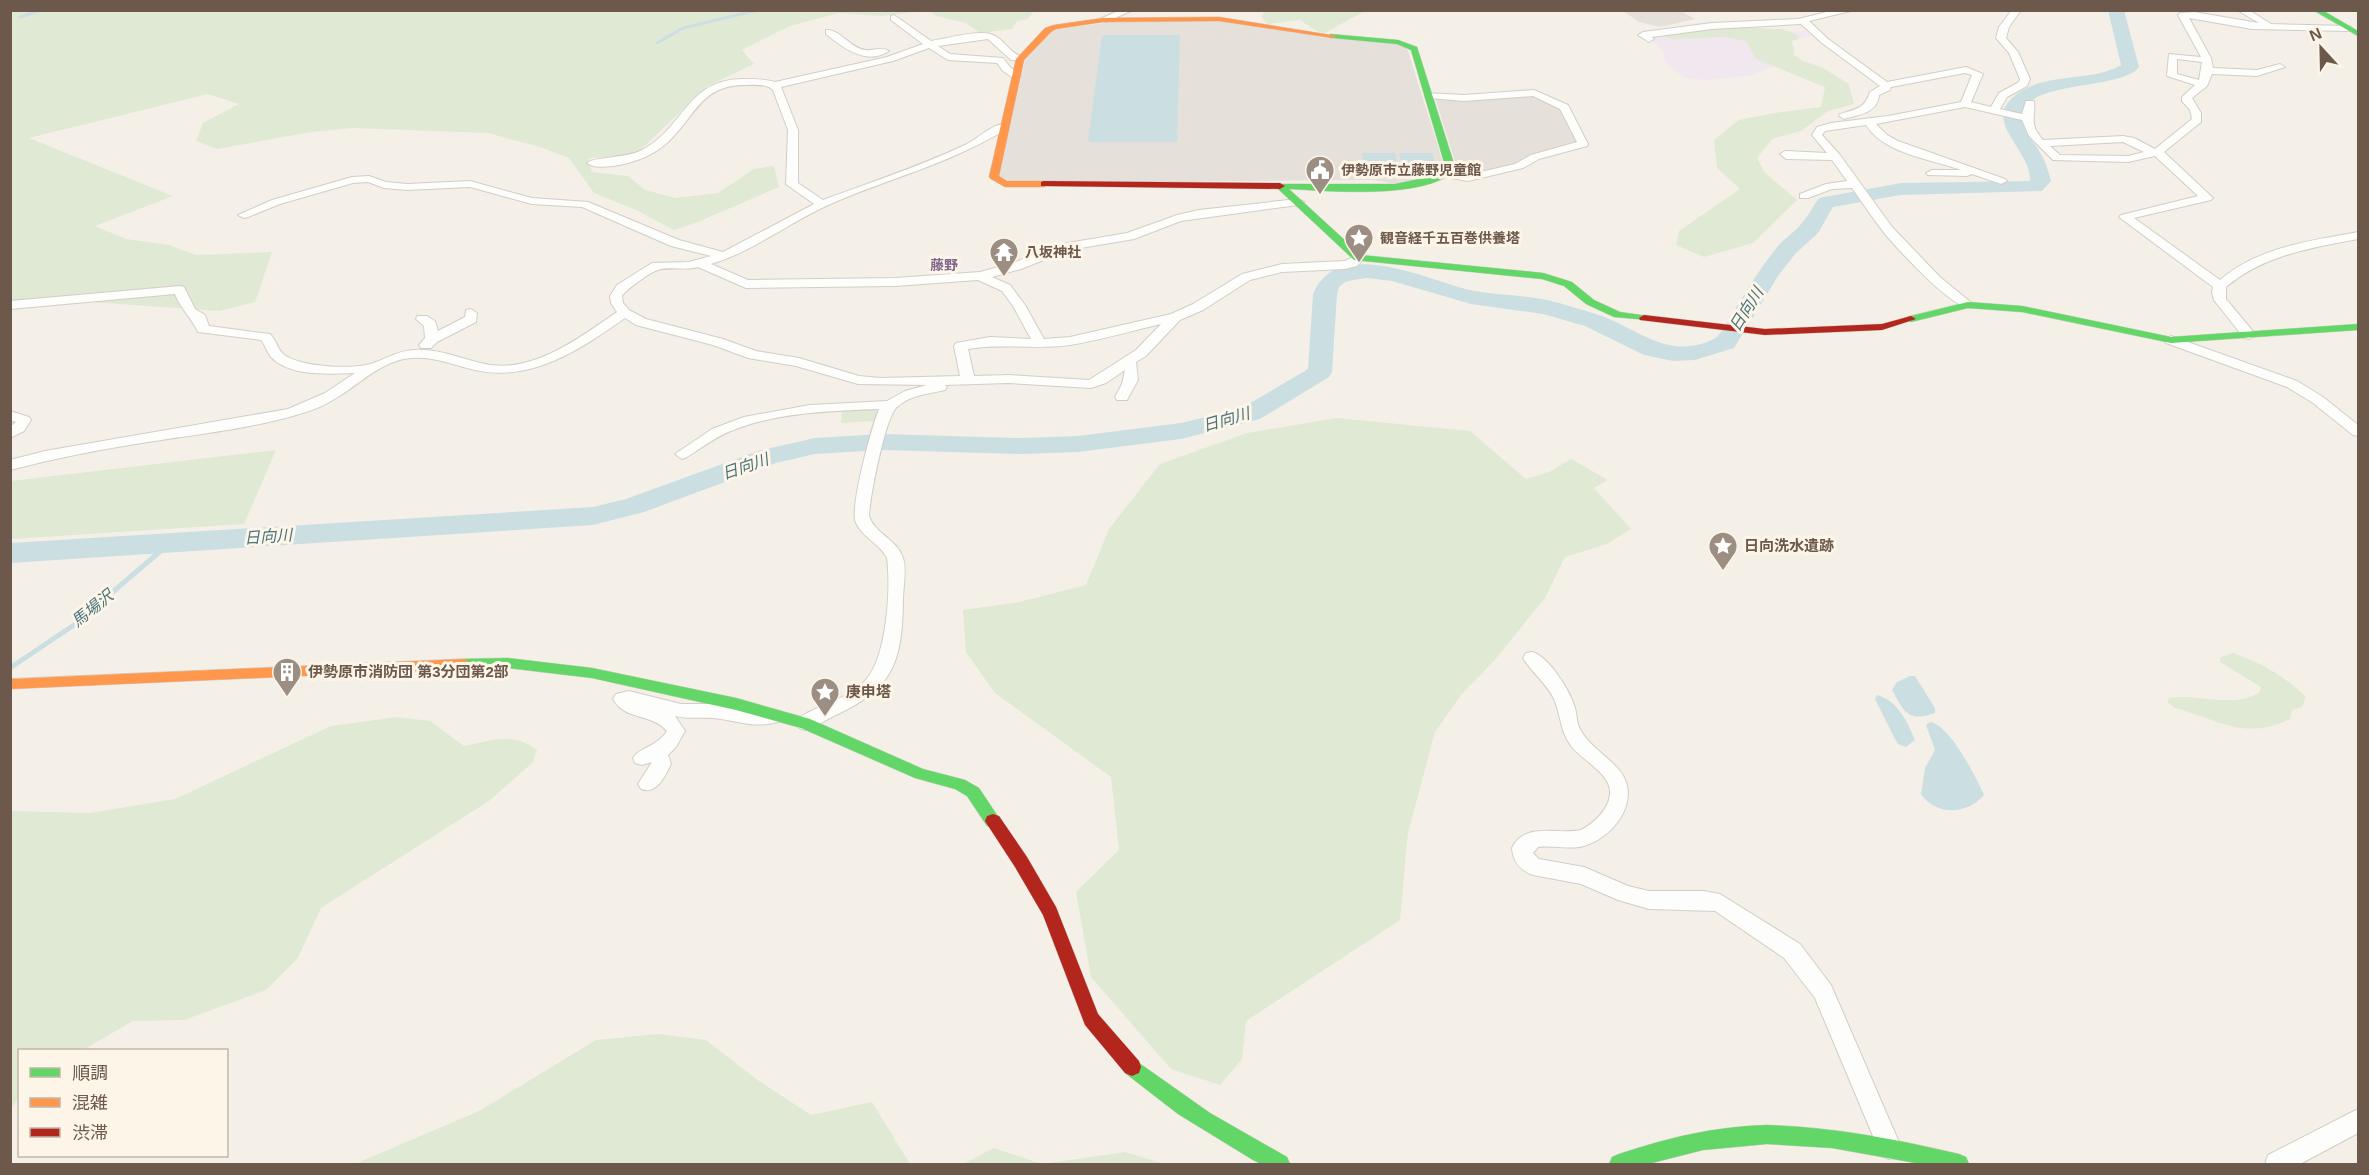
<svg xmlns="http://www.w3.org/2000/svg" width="2369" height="1175" font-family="Helvetica,'Noto Sans JP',sans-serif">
	<rect width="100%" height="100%" fill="#f4f0e8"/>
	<path fill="#e5e0d9" d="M1623,11H1681L1695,19L1660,27L1639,22Z
		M1209,20L1395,43L1407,48L1445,169L1443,175L1399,184L1372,180L1014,183L999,176L1025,59L1051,30L1112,22Z
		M1534,96L1561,108L1578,143L1506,167L1469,175L1459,174L1435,98Z"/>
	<path fill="#f1e7ef" d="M1750,26L1779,32L1805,31L1811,36L1787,40L1783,63L1748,76L1704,80L1684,78L1668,64L1664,59L1663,51L1647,35Z"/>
	<path fill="#e0e9d4" d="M11,11H923L882,16L839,13L790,26L742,50L754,64L708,86L638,152L622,156L588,158L592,172L628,176L645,190L676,198L718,193L754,169L774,166L779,187L698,222L674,230L636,210L594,193L569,158L540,147L488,133L352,128L311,132L217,149L196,141L203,123L239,104L208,94L29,138L173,196L95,226L126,239L169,245L196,255L272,252L255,302L220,311L90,302L11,309Z
		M931,11H1034L1028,19L1017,21L1012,29L980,33L966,23L936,16Z
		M1265,11H1365L1325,33L1318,32L1300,20L1268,24L1261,17Z
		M1715,27L1782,29L1799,36V39L1791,41L1794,47V55L1803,61L1823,68L1849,84L1854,104L1828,111L1801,131L1772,139L1757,158L1765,173L1797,200L1753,243L1704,257L1676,245L1679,231L1740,189L1717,168L1714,140L1739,120L1774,113L1821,107L1825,87L1756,59L1746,41L1725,37L1671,39L1661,34Z
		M872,409L877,412L875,421L841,423L842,411Z
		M1337,418L1470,431L1526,479L1549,472L1571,459L1608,480L1594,488L1631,529L1607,544L1565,557L1545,598L1493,662L1461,695L1435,732L1408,833L1400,920L1246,1021L1242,1059L1220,1085L1171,1069L1091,977L1076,892L1119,850L1111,777L995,693L966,652L963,610L1019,602L1086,585L1109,529L1160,464L1247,433Z
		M276,450L244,524L11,539V481Z
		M2233,653C2261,663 2285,676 2306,697L2302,707L2292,710L2290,719C2243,741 2220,720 2175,708L2167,702L2169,698C2200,693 2229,709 2259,693L2261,687L2220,662L2221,657Z
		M397,717L430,721L464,746C491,741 513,731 537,750L533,762L489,801L321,908L298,958L266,990L184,1020L133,1021L83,1050H20L19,1097L11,1109V811L90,813L175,799L331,726Z
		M658,1034L706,1040L759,1081L811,1115L872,1102L910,1164H355L479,1111L596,1040Z
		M994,1148L1042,1164L1125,1152L1165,1164H963Z"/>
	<path fill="#cbdfe2" d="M1102,35H1180L1177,142H1088Z
		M1362,153H1395L1398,167H1364Z
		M1399,153H1432L1436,167H1402Z
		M1910,676H1915L1935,708V713C1907,723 1904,711 1892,690L1897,682Z
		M1877,695C1898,701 1907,721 1915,740L1906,747L1898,744L1895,739L1875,699Z
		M1930,722C1950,725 1976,777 1984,795C1967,815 1936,816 1921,794L1925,768L1935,750L1926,725Z"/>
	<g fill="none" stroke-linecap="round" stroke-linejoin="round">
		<path stroke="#cbdfe2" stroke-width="3" d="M20,17L41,10
			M657,43L683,28L758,10"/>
		<path stroke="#cbdfe2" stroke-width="5" d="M10,668L74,625L170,543"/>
		<path fill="#cbdfe2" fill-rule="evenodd" d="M2108,10H2124L2139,67C2120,93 2007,77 2024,127C2026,135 2035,143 2039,151C2045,160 2048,170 2051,181L2042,191L1901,195L1833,207L1818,233L1795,254L1778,276L1734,348L1695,360L1673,361L1644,355L1585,326L1543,314L1471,304L1392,281L1367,278L1353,280L1345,282L1339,287L1337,294L1332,372L1329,377L1260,419L1181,439L1078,452L1022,454L882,450L815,454L776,463L644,512L593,525L10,563V543L593,507L626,499L758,451L815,438L882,434L1022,438L1078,436L1181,423L1242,408L1308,369L1313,294C1338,234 1431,282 1474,291C1498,295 1523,295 1547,300C1564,304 1582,310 1599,315C1639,329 1668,361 1714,339C1722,335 1736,307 1742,298C1753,280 1765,262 1778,246C1785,238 1795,232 1801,224C1808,217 1813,206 1819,198L1901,183L2030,181C2032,147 1974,119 2023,90C2053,73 2095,81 2121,65Z"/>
		<g stroke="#d3cdc6" stroke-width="2">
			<path id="street" d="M1120,10H1133L1106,22L1098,20Z
				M1835,10H1855L1809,21L1828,39L1887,82L1966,67L1983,74L1971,102L1991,107L1999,93L2019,82L2020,79L2009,53L1996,38L1999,27L2012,10H2021L2009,27L2006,38L2018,52L2030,79L2027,86L2007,97L2000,109L2022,114L2026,101H2034C2036,118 2028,123 2043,140L2123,136L2134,138L2155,149L2192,119L2190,110L2182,101V97L2195,85L2167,76L2169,54L2201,57L2178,15L2180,13L2194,12L2259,23L2237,10H2249L2271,24L2350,26L2352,28L2347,31L2252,29L2189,18L2211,58L2213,68L2257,70L2280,64L2285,67L2257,76L2212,74L2207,86L2192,98L2201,113V122L2164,152L2213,198L2211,200L2134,218L2220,280C2258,247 2310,241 2358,232V239C2311,248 2264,255 2226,287V299L2256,335L2249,339L2244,338L2214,300L2212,293L2213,287L2119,217L2121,215L2198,196L2155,156L2128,162L2053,160L2029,136L2022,120L1965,107L1876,124L1887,135L1898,141L2005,179L2007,181L2001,184L1972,174L1967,176L1928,175L1926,173L1932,170H1961C1931,159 1884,154 1866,125L1825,131L1822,135L1840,155L1892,227L1940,277L1974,305L1973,308C1954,312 1898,249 1885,234C1873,219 1863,203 1852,188L1832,189L1808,198H1800V194L1826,184L1847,181L1832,160L1786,159L1780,154L1785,151L1827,153L1812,135L1817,127L1831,123L1888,116L1961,102L1972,75L1965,73L1891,87L1890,90L1879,95C1878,113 1858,115 1844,119L1839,116L1840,114C1857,109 1865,108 1870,92L1880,86L1822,43L1801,24L1712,29L1652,37L1654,39L1649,42L1638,35L1643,32L1712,23L1798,19ZM2177,59L2202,62L2199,80L2177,74ZM2123,142L2144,152L2128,156L2060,155L2050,146Z
				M894,15L931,41C946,39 980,29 993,35C1005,40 1010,54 1023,57V61L1011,60L988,39L938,46L950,54L1003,58L1010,67L1021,76L1013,78L1003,71L997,63L948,60L929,48L893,61L781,87L798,130V183L823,200C871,182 921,166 967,144C979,138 994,122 1008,124V128C949,165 888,178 826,206C787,224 752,252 711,264L748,280L895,278L980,272L1013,263L1062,244L1127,233L1177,215L1199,210L1298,199L1304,202L1298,205L1181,221L1134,239L1069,250L1021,269L992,277L1010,285L1025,305L1044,339L1070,337L1171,314L1193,304L1242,274L1282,264L1345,261L1358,254L1364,258L1357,266L1345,269L1282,272L1250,280L1203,310L1180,320L1146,356L1136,362L1138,380L1127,400H1117L1115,397L1122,384L1125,370L1106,383L1091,388L1008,383L945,385L947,387L945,390C928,394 910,395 897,407C885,417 870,498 869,516C875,534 897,539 903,558C907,570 903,587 903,600C902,660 895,687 838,714C827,719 817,726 805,730L799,728L796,723L799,718L807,713C826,703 849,697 864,682C887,660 891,588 887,558C880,544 863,538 856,523C849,509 872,426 879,409C832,411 781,412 736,429C718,435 703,447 687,457L682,459L675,454L712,429L744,417L810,405L887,401L905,391L927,385L858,384L796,366L748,358L713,345L636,325L625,318C581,349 531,383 475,370C452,365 429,354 404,359C380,364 361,382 341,395C328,404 312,411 296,415C248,429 198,434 148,442C102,449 56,458 10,470V460L45,451L288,409L325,393L355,373C330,374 290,377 271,357C267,352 265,345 261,340L198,332C191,317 182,311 175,294L10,309V301L180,286L184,287L195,309L205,315L209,326L270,334C276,340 277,347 282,353C297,367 347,369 366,365C382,362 394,351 414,350C438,348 461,359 485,364C533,374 579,338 617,312L611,303L610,296L617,285L652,263L689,262L711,256L671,246L582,207L532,204L470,187L407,190L384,188L368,182L353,183L280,204L248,217L244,218L238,215L272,200L352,177L369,176L386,182L407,184L470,181L532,198L588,202L679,240L723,252L814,204L786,184L788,130L773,90L769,87C762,84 754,85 746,85C700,85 697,115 668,142C653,156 633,163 613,166C604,167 593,168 587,163C593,157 626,158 640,151C684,130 686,79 743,79C754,79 765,79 775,82L887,57L923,44L891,20V16ZM698,267L746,288L895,286L978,280L1002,291L1013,306L1031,339L990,337L956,343L954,346L960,376L881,378L859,376L799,358L756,351L723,339L646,319L629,310L623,303L622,296C627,289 650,272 658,270C671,266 685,271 698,267ZM1161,324L1136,350L1089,380L1008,375L974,376L968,349C1002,343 1036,350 1070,345C1101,340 1131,331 1161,324Z
				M826,30C840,29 850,48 865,50C873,51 882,46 889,51C867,66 843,48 826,34Z
				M1534,90L1568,105L1588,144L1587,146L1539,159L1523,168L1468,181L1445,177V173L1468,175L1515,164L1531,155L1577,142L1560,109L1533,96L1464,101L1429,98L1425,97V93L1464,95Z
				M471,309L477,313L476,322L437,342L431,348H421L419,345L425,338L424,326L416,319L417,316H427L435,321L438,331L465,317L466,310Z
				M2171,336L2297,381L2323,397L2358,425V436L2353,435L2313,403L2287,387L2166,343L2164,340Z
				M10,411L29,417L31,420L24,431L10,438V427L16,422L10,420Z
				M1532,652C1548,656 1569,689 1574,705C1577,712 1576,720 1579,727C1587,745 1608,756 1620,771C1642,800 1614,837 1584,846C1569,850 1553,845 1538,847L1533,853L1539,859L1584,867L1628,886L1649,891H1704L1720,894L1800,944L1831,985L1901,1147L1897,1155L1889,1159L1881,1155L1815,998L1784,958L1715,911L1649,909L1618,900L1581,884L1533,875C1520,870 1513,862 1512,848C1525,821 1558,835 1581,830C1594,823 1611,808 1610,791C1609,773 1582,760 1571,746C1560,731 1561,715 1554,699C1546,683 1532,673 1523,658L1526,653Z
				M629,691L681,704H714L747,711L772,710L778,712L781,717L778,722C755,729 735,720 713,718C700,717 687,719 675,716L685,731L676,747L668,755L671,764C665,776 657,795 641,789L638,784L652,762L642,765L635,763L633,758C638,748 657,747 667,731C652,713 625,721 613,699L616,694Z
				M2358,1109V1133L2300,1164H2265L2268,1155Z"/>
		</g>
		<g stroke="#d2ccc4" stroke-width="1">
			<path id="fast" d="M2313,10H2322L2358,31V36Z
				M1330,34L1398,40L1417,47L1456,170C1424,200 1331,191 1289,189L1361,255L1543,273L1572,282L1594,300L1620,312L1648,316V320L1614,317L1586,304L1564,286L1542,279L1354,260L1277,188V184H1395L1434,176L1446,169L1411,50L1397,44L1333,38H1330Z
				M1968,302L2022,306L2171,337L2358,324V330L2171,343L2022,312L1968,308L1911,322L1906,319L1907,317Z
				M507,658L592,668L736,698L810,719L923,769L965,780L979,788L1001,821L999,826L993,828L987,826L967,796L955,789L915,778L801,728L736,710L592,678L507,668L462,669L457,668L455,664L457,660L462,659Z
				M1132,1058L1210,1113L1287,1157L1290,1164H1261L1253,1160L1178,1114L1125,1073L1123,1067L1125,1061Z
				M1767,1125C1833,1127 1895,1139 1959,1154L1966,1157L1969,1164H1921L1832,1148L1767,1144L1703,1150L1648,1164H1609L1612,1157L1619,1154C1671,1137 1712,1127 1767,1125Z"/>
		</g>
		<g stroke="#d2ccc4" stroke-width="1">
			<path id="slow" d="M1219,17L1337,36L1333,38L1219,21L1103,22L1056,29L1051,32L1024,60L999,176L1007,181H1044L1049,184L1044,187H1005L991,179L989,177L1016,59L1045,28L1054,25L1103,18Z
				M462,659L467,660L469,664L467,668L462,669L10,689V679Z"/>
		</g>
		<g stroke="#d2ccc4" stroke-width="1">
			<path id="jam" d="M1044,181L1280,183L1285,186L1280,189L1041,186V182Z
				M1644,315L1765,329L1882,324L1911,316L1916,319L1882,330L1765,335L1640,320L1639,318Z
				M993,814L999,816L1027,857L1056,907L1098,1014L1139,1061L1141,1067L1139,1073L1132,1076L1125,1073L1085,1025L1043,915L1015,867L985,821L987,816Z"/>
		</g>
		<use href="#street" fill="#fdfdfc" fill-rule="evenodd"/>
		<use href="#fast" fill="#63d668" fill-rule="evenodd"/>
		<use href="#slow" fill="#ff974d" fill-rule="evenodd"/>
		<use href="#jam" fill="#b3261e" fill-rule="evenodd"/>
	</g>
	<defs>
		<g id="civic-pin" transform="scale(1.5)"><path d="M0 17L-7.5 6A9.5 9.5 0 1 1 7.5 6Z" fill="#9c8e83" stroke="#fcf5e8"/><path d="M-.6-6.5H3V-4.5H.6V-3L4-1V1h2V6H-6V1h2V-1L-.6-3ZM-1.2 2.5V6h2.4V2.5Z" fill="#fff"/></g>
		<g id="sight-pin" transform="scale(1.5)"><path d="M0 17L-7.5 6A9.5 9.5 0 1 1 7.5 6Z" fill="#9c8e83" stroke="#fcf5e8"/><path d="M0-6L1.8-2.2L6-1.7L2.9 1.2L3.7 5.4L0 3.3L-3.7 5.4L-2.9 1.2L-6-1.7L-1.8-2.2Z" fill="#fff"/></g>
		<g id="temple-pin" transform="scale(1.5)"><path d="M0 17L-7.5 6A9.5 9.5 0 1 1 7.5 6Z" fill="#9c8e83" stroke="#fcf5e8"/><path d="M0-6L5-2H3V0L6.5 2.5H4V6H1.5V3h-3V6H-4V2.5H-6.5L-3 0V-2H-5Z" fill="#fff"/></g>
		<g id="building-pin" transform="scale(1.5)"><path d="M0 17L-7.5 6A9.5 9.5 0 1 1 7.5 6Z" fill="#9c8e83" stroke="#fcf5e8"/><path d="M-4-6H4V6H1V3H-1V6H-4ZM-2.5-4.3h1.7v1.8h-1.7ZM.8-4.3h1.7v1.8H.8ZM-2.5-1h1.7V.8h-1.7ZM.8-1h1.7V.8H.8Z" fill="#fff"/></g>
	</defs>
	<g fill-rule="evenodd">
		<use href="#civic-pin" x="1320" y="170"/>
		<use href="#sight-pin" x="1359" y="238"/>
		<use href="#temple-pin" x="1004" y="252"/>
		<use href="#sight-pin" x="1723" y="546"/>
		<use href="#building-pin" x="287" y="672"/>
		<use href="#sight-pin" x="825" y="692"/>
	</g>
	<g text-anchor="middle" stroke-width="6" stroke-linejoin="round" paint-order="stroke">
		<g font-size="14" font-weight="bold" fill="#6d594c" stroke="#fcf5e8" text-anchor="start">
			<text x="1341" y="175">伊勢原市立藤野児童館</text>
			<text x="1380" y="243">観音経千五百巻供養塔</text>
			<text x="1025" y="257">八坂神社</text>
		</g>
		<g font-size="14" font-weight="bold" fill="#7e658a" stroke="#fcf5e8">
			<text x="944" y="270">藤野</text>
		</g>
		<g font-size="15" font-weight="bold" fill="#6d594c" stroke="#fcf5e8" text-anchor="start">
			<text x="1744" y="551">日向洗水遺跡</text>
			<text x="308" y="677">伊勢原市消防団 第3分団第2部</text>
			<text x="846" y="697">庚申塔</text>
		</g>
		<g font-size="16" font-style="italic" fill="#49747e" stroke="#fcf5e8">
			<text transform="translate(1746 309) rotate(-58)" y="6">日向川</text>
			<text transform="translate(1226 419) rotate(-16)" y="6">日向川</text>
			<text transform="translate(745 466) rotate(-19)" y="6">日向川</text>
			<text transform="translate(268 536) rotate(-4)" y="6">日向川</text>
			<text transform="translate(92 608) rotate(-39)" y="6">馬場沢</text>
		</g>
	</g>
	<rect width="2369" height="1175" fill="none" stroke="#6d594c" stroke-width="24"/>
	<rect x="18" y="1049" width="210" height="108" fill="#fcf5e8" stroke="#c3b7aa" stroke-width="1.5"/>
	<rect x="30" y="1068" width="30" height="9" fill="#63d668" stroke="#c3b7aa" stroke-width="1.5"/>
	<text x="72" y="1079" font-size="18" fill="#6d594c">順調</text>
	<rect x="30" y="1098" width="30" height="9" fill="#ff974d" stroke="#c3b7aa" stroke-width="1.5"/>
	<text x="72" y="1109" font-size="18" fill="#6d594c">混雑</text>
	<rect x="30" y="1128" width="30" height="9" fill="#b3261e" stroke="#c3b7aa" stroke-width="1.5"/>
	<text x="72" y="1139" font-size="18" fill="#6d594c">渋滞</text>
	<g transform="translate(2321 48) rotate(338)" stroke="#fcf5e8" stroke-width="4.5" paint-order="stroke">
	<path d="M0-4.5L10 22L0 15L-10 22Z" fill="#6d594c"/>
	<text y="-9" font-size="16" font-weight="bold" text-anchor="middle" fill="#6d594c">N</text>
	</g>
</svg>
